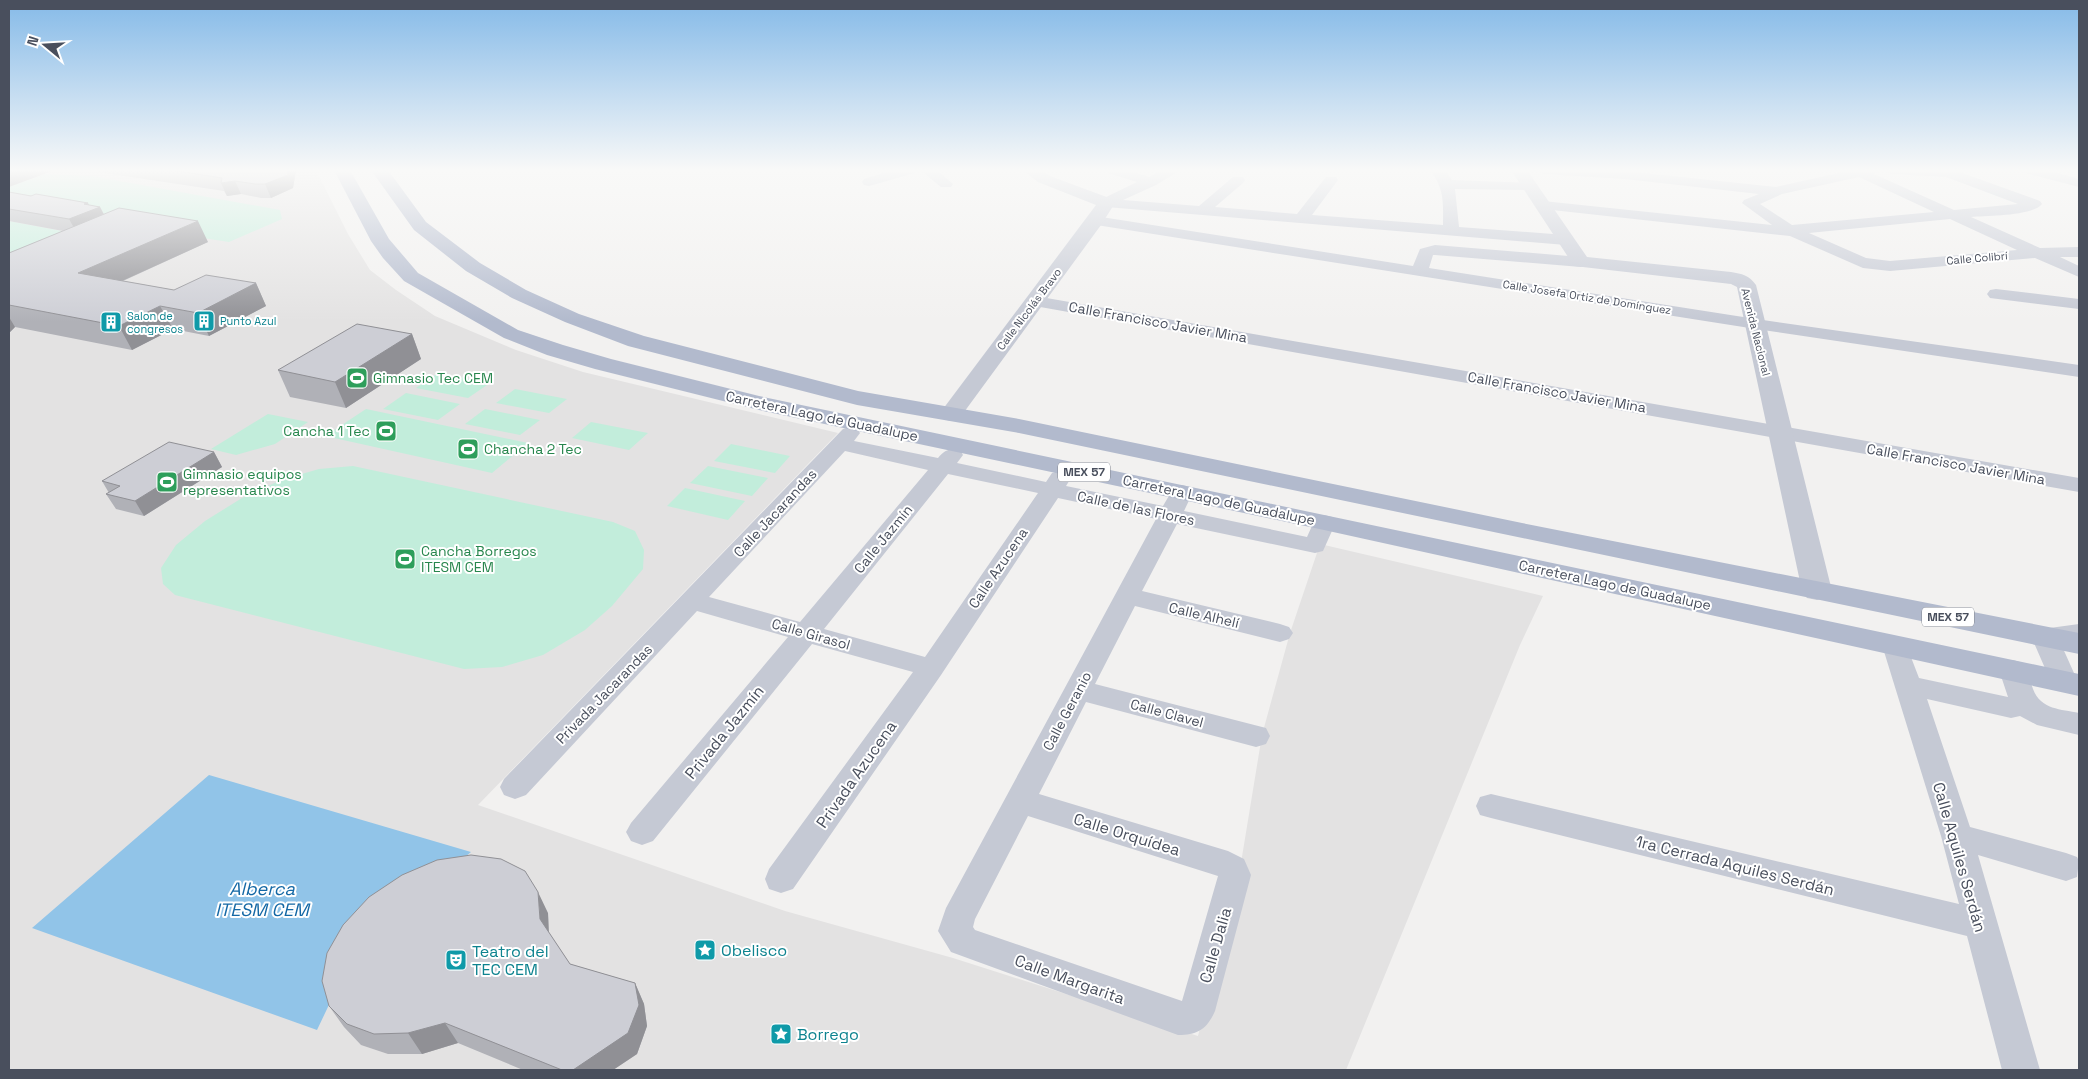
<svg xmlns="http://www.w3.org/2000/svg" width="2088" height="1079" font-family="'Space Grotesk',sans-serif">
	<rect width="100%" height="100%" fill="#f2f1f0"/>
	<path fill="#e3e2e2" d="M9,170H316L348,234L370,270L396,290L435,316L516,350L583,372L838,433L478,805L785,911L953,958L1198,1036L1240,869L1262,735L1290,633L1320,544L1543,596L1520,645L1346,1070H9Z"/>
	<path fill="#c2eddb" d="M45,174L92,176L280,210L282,219L229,242L9,208V187Z
		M9,221L67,232L9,264Z
		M438,373L490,383L468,398L416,388Z
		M515,389L567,399L549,413L496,403Z
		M406,393L460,404L438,420L383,409Z
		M366,409L528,443L492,473L325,436Z
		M485,409L540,420L520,435L465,424Z
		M268,414L308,422L275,444L236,455L211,449Z
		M591,422L648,433L629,450L572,438Z
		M731,444L790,456L775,473L714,461Z
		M353,466L613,522L635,531L644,550L643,569L612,606L585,630L543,655L502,667L464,669L175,595L163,584L161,568L176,545L205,521L242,498L281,480L319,469Z
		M708,466L768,478L752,496L690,483Z
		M685,488L745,501L728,520L667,506Z"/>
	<path fill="#91c4e8" d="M209,775L471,852L357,946L317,1030L32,928Z"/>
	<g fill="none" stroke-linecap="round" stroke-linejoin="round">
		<path fill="#c5c9d4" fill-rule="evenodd" d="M893,170H917L915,173L869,186L864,185L862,182L864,179Z
			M920,170H937L953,184L951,187H941Z
			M1106,170H1129L1149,177L1162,170H1181L1156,185L1123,200L1199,206L1233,177H1243L1245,180L1243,183L1215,207L1297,214L1326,177H1336L1338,180L1312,215L1443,225C1443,203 1445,189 1430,170H1445L1452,180L1530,183L1535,184L1537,187L1535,190L1455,189L1459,227L1566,235L1572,237L1574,240L1572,243L1566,245L1106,207L1101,206L1099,203L1102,199L1137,182L1108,173Z
			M1536,170L1625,171L1776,187L1852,170H1880L1874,174L1954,210L2018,204L1946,177L1891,174L1884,170H1954L2040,201L2042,204C2033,216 1987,216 1971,217L2040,248L2079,247V257H2060L2079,266V277L2035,258L1890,271L1863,268L1790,236L1543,209L1538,208L1536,205L1538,202L1543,201L1772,225L1742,203L1744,200L1759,194L1625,179L1543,174ZM1859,177L1934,212L1792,225L1760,204L1782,194ZM1950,219L2017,250L1890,261L1866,258L1809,233Z
			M2023,170H2048L2079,179V187L2025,173Z
			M1095,216L1413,266L1420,249L1435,245L1581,257L1587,259L1589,262L1587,265L1581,267L1435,255H1433L1429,268L1756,319L2079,365V377L1756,329L1090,224L1087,221L1090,218Z
			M1996,289L2079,299V309L1990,298L1987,294L1990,290Z
			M1035,296L2079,478V492L1029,305L1026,301L1029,297Z
			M850,427L857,429L860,433L854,441L938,458C945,450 949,448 960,450L963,455L957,463L1046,482L1052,473L1060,471L1068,473L1071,478L1066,486L1163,506L1174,487L1182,485L1190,487L1193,492L1184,511L1307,537L1316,517L1324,515L1332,517L1336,522L1323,551L1315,553L1177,524L1142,591L1280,624L1289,627L1293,633L1289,639L1280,642L1135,606L1095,684L1266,728L1270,736L1266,744L1256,747L1086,702L1039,794L1228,851L1244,859L1251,875L1215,1011C1207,1029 1198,1035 1178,1035L951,952L938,931L946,908L1156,519L1058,498L941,675L793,889L781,893L769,889L765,879L769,869L913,672L812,644L653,841L642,845L631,841L626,832L631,823L788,637L697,611L526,795L515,799L504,795L500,787L504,779L843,429ZM845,451L928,470L800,622L709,597ZM948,474L1038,493L925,657L824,629ZM1028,816L1218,876L1182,1001L975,930L973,927L975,919Z
			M2079,624V642L2061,644L2078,682L2074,689L2064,692L2054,689L2031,636L2035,630Z
			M1895,636L1904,639L1919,678L2008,697L1999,670L2003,663L2013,660L2023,663C2027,671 2030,680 2033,689C2041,710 2061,709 2079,713V735L2037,725L2020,716L2011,718L1927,699L1970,827L2066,853L2077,857L2079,861L2077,877L2066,881L1978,855L2040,1070H2002L1967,936L1491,818L1480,815L1476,806L1480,797L1491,794L1959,904L1941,836L1882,645L1886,639Z"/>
		<path fill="#c5c9d4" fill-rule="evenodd" d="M1022,170H1042L1050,176L1112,199L1115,203L1101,225L959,419L951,421L943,419L939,414L943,409L1096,205L1038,182Z
			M1511,170H1527L1587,257L1731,272C1742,274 1749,275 1756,285L1832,591L1827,598L1817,600L1807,598L1802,591L1737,287L1731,284L1574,266Z"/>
		<path fill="#b2bacd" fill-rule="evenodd" d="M334,170H350L389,239L418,273L518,330L563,345L611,359L759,396L2079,674V696L1324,530L759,410L595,369L547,355L504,338L404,281L383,258L371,241Z
			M371,170H388L426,222L480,263L526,290L579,314L644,336L858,391L1019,419L1522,523L2079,633V654L1019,433L857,405L628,346L565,322L512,298L466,271L414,230Z"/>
	</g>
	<path fill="#b0b1b7" d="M85,170H296L293,188L271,198H261L241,194L227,196L224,191Z
		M9,192L100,207L104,214L208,242L123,281L174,290L256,283L266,306L209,336L173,329L132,350L15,327L9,333V253L63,231L9,221Z
		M412,334L421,359L346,408L290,397L278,370Z
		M214,452L222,467L144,516L116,509L106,494L109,493L102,481Z
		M548,913L549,933L570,964L635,983L644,1004L647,1026L637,1054L613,1070H523L458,1043L422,1054H388L361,1045L344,1027L329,1006Z"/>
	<path fill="#909095" d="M10,170H55L9,187V171Z
		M288,170H296L293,188L271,198L265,184Z
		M235,181L241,194L227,196L221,183Z
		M88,203L92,210L100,207L107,221L77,233L69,219L84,204Z
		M198,221L208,242L91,295L78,273Z
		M256,283L266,306L209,336L198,313Z
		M160,306L173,329L132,350L119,326Z
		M9,317L15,327L9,333Z
		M412,334L421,359L346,408L335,382Z
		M214,452L222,467L144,516L135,501Z
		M538,892L548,913L549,941L540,919Z
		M635,983L644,1004L647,1026L637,1054L613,1070H573Z
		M445,1023L458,1043L422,1054L408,1033Z"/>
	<path fill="#cdced5" stroke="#909095" d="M172,170H288V175L265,184H255L235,181L221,183L222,178Z
		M9,192L31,196L36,194L88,203L84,204L100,207L69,219L9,209Z
		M119,208L198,221L78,273L174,290L206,275L256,283L198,313L160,306L119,326L9,305V253Z
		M357,324L412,334L335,382L278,370Z
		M169,442L214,452L135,501L106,494L120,486L102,481Z
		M471,855L501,859L525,871L538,892L540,919L570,964L635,983L639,1005L628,1033L573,1070H562L445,1023L408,1033L374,1034L347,1024L329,1006L322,981L327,953L343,925L369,897L402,875L437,860Z"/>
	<linearGradient id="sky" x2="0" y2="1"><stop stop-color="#85bae8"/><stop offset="0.53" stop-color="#f9f9f8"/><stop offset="1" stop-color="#f9f9f8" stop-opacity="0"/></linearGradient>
	<rect width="2088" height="322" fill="url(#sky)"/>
	<defs>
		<g id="building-square" transform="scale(1.125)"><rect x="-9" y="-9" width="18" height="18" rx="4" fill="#0f9aa8" stroke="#fff"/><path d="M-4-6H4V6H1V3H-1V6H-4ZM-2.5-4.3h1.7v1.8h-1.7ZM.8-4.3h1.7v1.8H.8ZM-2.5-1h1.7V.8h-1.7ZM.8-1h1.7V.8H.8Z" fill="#fff"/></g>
		<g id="stadium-square" transform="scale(1.125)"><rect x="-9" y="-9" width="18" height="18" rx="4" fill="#2e9e5b" stroke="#fff"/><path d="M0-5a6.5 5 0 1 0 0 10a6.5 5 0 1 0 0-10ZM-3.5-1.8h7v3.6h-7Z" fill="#fff"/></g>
		<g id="sight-square" transform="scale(1.125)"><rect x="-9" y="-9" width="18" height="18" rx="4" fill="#0f9aa8" stroke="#fff"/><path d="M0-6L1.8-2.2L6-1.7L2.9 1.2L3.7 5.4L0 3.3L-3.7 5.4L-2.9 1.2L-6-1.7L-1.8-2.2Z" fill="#fff"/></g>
		<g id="theatre-square" transform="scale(1.125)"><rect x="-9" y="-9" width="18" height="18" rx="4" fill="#0f9aa8" stroke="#fff"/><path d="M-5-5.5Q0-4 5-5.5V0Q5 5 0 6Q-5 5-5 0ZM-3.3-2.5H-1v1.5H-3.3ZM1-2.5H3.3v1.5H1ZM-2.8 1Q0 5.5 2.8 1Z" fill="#fff"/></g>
	</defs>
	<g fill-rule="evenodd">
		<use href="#building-square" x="204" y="321"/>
		<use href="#building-square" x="111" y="322"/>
		<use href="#stadium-square" x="357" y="378"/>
		<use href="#stadium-square" x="386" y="431"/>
		<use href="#stadium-square" x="468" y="449"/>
		<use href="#stadium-square" x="167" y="482"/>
		<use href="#stadium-square" x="405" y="559"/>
		<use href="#sight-square" x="705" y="950"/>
		<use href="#theatre-square" x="456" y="960"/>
		<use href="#sight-square" x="781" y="1034"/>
	</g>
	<g text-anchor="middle" stroke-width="4" stroke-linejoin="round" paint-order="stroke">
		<g font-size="11" fill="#494f5d" stroke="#fff">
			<text transform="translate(1977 258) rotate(-5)" y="4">Calle Colibrí</text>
			<text transform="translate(1587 297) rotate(9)" y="4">Calle Josefa Ortiz de Domínguez</text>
			<text transform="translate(1029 309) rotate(-53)" y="4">Calle Nicolás Bravo</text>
			<text transform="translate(1756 332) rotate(76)" y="4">Avenida Nacional</text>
		</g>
		<g font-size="11" fill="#0d838f" stroke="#fff" text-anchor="start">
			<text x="127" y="320">Salon de<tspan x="127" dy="13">congresos</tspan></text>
			<text x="220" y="325">Punto Azul</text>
		</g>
		<g fill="#fff" stroke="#80848e" stroke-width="1">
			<rect x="1058" y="462.5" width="52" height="19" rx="4"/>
			<rect x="1922" y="607.5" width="52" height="19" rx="4"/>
		</g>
		<g font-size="12" font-weight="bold" fill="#494f5d">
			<text x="1084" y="476">MEX 57</text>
			<text x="1948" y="621">MEX 57</text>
		</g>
		<g font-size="14" fill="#494f5d" stroke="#fff">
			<text transform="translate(1158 322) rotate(10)" y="5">Calle Francisco Javier Mina</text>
			<text transform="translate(1557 392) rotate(10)" y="5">Calle Francisco Javier Mina</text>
			<text transform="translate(822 416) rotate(12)" y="5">Carretera Lago de Guadalupe</text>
			<text transform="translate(1956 464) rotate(10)" y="5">Calle Francisco Javier Mina</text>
			<text transform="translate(1219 500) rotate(12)" y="5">Carretera Lago de Guadalupe</text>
			<text transform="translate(1136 508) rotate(12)" y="5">Calle de las Flores</text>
			<text transform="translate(775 513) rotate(-47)" y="5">Calle Jacarandas</text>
			<text transform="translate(883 539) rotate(-51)" y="5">Calle Jazmín</text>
			<text transform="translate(998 568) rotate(-56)" y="5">Calle Azucena</text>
			<text transform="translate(1615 585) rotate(12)" y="5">Carretera Lago de Guadalupe</text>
			<text transform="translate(1204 615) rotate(13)" y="5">Calle Alhelí</text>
			<text transform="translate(811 634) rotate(16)" y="5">Calle Girasol</text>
			<text transform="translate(604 694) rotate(-46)" y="5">Privada Jacarandas</text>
			<text transform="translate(1067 711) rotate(-62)" y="5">Calle Geranio</text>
			<text transform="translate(1167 713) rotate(15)" y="5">Calle Clavel</text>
		</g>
		<g font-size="14" fill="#27864d" stroke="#fff" text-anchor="start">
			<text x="373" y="383">Gimnasio Tec CEM</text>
			<text x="370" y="436" text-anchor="end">Cancha 1 Tec</text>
			<text x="484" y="454">Chancha 2 Tec</text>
			<text x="183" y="479">Gimnasio equipos<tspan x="183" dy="16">representativos</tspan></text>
			<text x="421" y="556">Cancha Borregos<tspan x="421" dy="16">ITESM CEM</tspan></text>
		</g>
		<g font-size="16" fill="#494f5d" stroke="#fff">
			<text transform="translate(724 732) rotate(-51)" y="6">Privada Jazmín</text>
			<text transform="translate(856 774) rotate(-55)" y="6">Privada Azucena</text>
			<text transform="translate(1127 834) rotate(17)" y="6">Calle Orquídea</text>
			<text transform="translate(1960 857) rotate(74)" y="6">Calle Aquiles Serdán</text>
			<text transform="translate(1735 865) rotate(14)" y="6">1ra Cerrada Aquiles Serdán</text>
			<text transform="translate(1215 945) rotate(-74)" y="6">Calle Dalia</text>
			<text transform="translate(1070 979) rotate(20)" y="6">Calle Margarita</text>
		</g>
		<g font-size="16" fill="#0d838f" stroke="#fff" text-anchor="start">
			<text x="721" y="956">Obelisco</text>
			<text x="472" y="957">Teatro del<tspan x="472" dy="18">TEC CEM</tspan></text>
			<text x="797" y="1040">Borrego</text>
		</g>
		<g font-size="18" font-style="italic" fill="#1468a5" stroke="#fff">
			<text x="262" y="895">Alberca<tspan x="262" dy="21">ITESM CEM</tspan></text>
		</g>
	</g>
	<rect width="2088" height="1079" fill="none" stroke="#494f5d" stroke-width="20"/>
	<g transform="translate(45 45) rotate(288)" stroke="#ffffff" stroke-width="4" paint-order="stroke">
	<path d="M0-4L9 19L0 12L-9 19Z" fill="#494f5d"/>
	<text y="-8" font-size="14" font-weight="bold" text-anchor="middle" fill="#494f5d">N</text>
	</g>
</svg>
